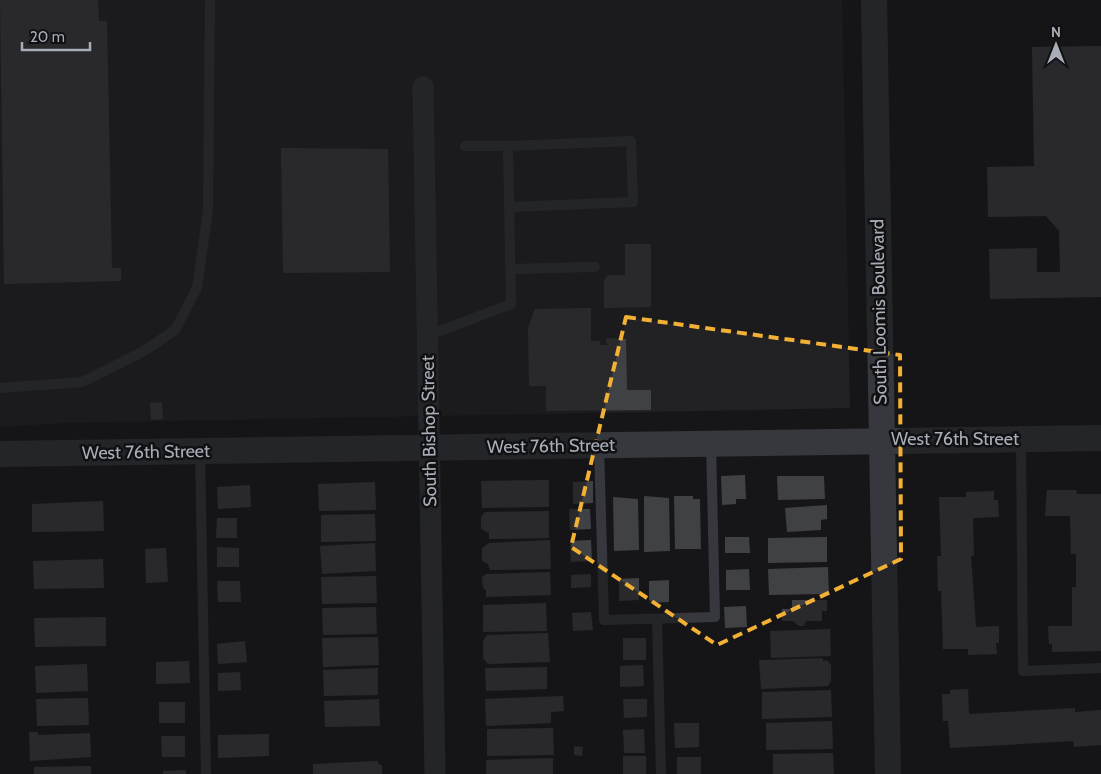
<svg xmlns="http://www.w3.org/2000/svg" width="1101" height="774" font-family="Cabin,sans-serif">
	<rect width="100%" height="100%" fill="#161618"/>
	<path fill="#222225" d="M0,0H842L850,408L61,423L0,427Z"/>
	<path fill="#404145" d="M0,0H98L99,21H107L112,268H121V281L4,284Z
		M1101,46V297L990,299L989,249L1037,248V272H1060L1059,231L1046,216L988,217L987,167L1034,166L1032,47Z
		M281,148L388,149L390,272L283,273Z
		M625,244H651V307L604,308V280L608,275H625Z
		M591,308V341H600V345H607L606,338L626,339L627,390H651V410L546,411V386H529L528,328L535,309Z
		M162,402L163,419L151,420L150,403Z
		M745,475L746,499H736V504L722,505L721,476Z
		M777,476H824L825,499L778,500Z
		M549,480V507L482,508L481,481Z
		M593,481V503L573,504V482Z
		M375,482L376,510L319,511L318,484Z
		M250,485L251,507L218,509L217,487Z
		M1047,490H1076L1077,494H1101V651L1052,652V644H1049L1048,626H1072V587H1076V554H1071L1070,516H1045Z
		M994,491V500H998L999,517L973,518L974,556H971L976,627L999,626V643H996L997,654L968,655V649H943L941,591H938L937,556H941L939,497H966V492Z
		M644,496L669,498L670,551L644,552Z
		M674,496H693V499H700L701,549H675Z
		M613,497L638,499L639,550L614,551Z
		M103,501L104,531L32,532V504Z
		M827,505V519L821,520V530L787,532L785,508Z
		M569,509H590L591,529L570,530Z
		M549,511V538L489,539V533L481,529V517L485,512Z
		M375,514L376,541L321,542V515Z
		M217,518H237V538H216Z
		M725,537H749L750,553H725Z
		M827,537V562L768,563V538Z
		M550,540L551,569L490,570L488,564L482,561V548L489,543Z
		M591,540L592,561L571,562L570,541Z
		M375,543L376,571L322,574L320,546Z
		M217,547L239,548V567H217Z
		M166,548L168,582L146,583L145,549Z
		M103,559L104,588L34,589L33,561Z
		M828,567L829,594L769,595L768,569Z
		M749,569L750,590H726V570Z
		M550,572L551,595L486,597V590L483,588L482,577L486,574Z
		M591,574V587L571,588V575Z
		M376,576L377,603L322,604L321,577Z
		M639,578V600L619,601V579Z
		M669,580V602L649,603V581Z
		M217,581H240L241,602H218Z
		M792,600H827V611H822V621H806L804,626H799L793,621H782V609H792Z
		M546,603L547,631L483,632V605Z
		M746,606L747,627L725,628L724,607Z
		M376,607L377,634L323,635L322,608Z
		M591,612L593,630L573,631L572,613Z
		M106,617V646L35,647L34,618Z
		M830,629L831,656L771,658L770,631Z
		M548,633L550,662L488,664L483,658V641L487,635Z
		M378,637L379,665L323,667L322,638Z
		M623,638H646V660H623Z
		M245,641L247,662L218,664L217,644Z
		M823,658V661L827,660L831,665V681L828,686L761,689L759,660Z
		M189,661L190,683L156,684V662Z
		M87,664L88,691L36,693L35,666Z
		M643,665L644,686L620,687V666Z
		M547,667V689L486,691L485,668Z
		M378,668V695L324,696L323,670Z
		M240,672L241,690L218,691V673Z
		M968,689L969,714L1075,708V712L1101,710V745L1074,747L1073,741L950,748L948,721H943L942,694H950V690Z
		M831,690L832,717L762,719V692Z
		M563,696L564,711L551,712V723L486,726L485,699Z
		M88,698L89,725L37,726L36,699Z
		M379,699L380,726L325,727L324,701Z
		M623,699H647V717L624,718Z
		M159,702H185V723H159Z
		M832,721L833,749L766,750V723Z
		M674,723H699V747L675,748Z
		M553,728L554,755L487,756V729Z
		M644,729L645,753H624L623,730Z
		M29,732H38V735L90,733L91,757L30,761Z
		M269,734V756L218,758V735Z
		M161,736H185V757H162Z
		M574,746L583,747L582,756L574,755Z
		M833,753L834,774H773V754Z
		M623,756H646V774H623Z
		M677,757H701V774H677Z
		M553,758V774H486V760Z
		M378,761V763L382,766V774H313V764Z
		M91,766V774H34V767Z
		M186,770V774H163V771Z"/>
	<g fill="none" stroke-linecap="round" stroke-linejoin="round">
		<path stroke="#37383d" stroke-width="10" d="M508,146L631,141L633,202L509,207
			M511,269L595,267
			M427,336L511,304L508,146H465
			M0,388L82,382L144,351L175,330L197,288L208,210L210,0
			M1021,440L1023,671L1101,668
			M599,446L604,620L715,617L711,443
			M200,452L206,774
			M657,619L661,774"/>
		<path stroke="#37383d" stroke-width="21" d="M423,87L435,774"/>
		<path stroke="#37383d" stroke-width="26" d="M874,0L888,774
			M0,454L1101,438"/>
	</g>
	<path d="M0 0H1101V774H0ZM626,317L900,355L901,559L717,645L571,547Z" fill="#161618" fill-opacity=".55" fill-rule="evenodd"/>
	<path fill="none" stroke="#f2b134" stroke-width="4" stroke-dasharray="10 6" stroke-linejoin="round" d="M626,317L900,355L901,559L717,645L571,547Z"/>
	<g text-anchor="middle" stroke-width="5" stroke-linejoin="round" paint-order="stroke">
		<g font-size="18" fill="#a8adb8" stroke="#111113">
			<text transform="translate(879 312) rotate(-91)" y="6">South Loomis Boulevard</text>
			<text transform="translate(429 431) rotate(-91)" y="6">South Bishop Street</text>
			<text x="955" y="445">West 76th Street</text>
			<text transform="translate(551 446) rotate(-1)" y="6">West 76th Street</text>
			<text transform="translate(146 452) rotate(-1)" y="6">West 76th Street</text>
		</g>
	</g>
	<g transform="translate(1056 45)" stroke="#111113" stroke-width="4" paint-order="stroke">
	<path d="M0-4L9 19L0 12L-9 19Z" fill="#a8adb8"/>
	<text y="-8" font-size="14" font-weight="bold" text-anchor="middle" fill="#a8adb8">N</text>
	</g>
	<path d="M22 42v8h68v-8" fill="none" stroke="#a8adb8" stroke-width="2.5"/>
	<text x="30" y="42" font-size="15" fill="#a8adb8" stroke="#111113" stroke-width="4" paint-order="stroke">20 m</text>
</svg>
